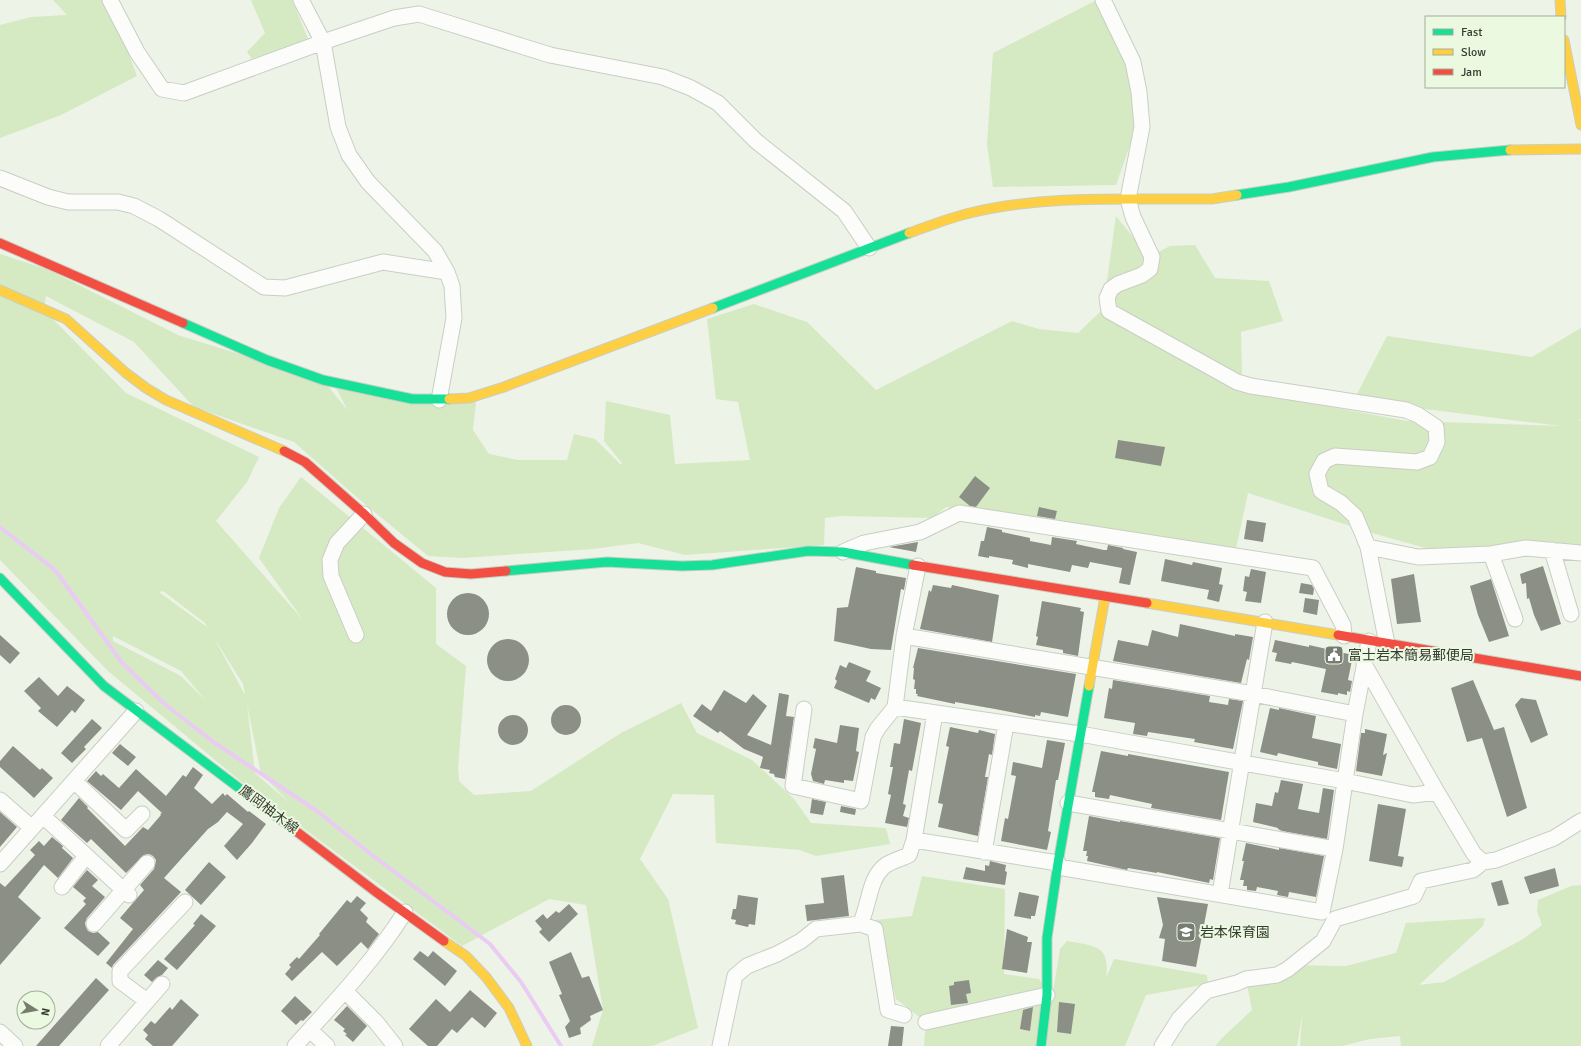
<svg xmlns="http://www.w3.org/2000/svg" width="1581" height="1046" font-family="Signika,'Noto Sans JP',sans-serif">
	<rect width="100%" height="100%" fill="#edf3e7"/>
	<path fill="#d5e9c3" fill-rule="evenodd" d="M53,0H109L137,76L61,115L0,138V25L31,17L67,15Z
		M251,0H292L308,39L252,59L247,52L265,33Z
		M1097,0L1126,64L1136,128L1116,185L993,187L987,144L993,53Z
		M1116,216L1149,257L1170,246L1195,245L1215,278L1269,281L1283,321L1241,332L1242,376L1239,390L1407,421L1561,426L1401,406L1356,396L1387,336L1532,357L1581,328V419L1577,421L1581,420V547L1571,551L1479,563L1372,533L1248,493L1235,553L946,507L933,518L841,516L825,518L824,545L685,555L638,543L593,549L462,558L428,556L360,500L294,442L194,407L134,342L46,296L44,310L126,393L259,457L247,482L216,521L303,620L259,558L279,508L301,477L436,588V644L466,666L458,768L459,781L474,795L531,791L621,733L681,703L697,733L752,760L794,799L811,823L886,828L890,844L816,856L800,850L716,843L714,795L673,794L640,859L668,899L698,1028L652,1046H592L603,1010L586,905L549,899L462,946L244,784L108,671L0,560V254L49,270L178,335L323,380L348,411L333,382L476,402L473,430L489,454L518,460H567L574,434L595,439L621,465L622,463L604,441L606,401L670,415L675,464L750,460L738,402L716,399L707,319L754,304L807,322L876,390L1012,321L1039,329L1078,333L1103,309ZM163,591L205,623L207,627L159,592ZM113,636L181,671L206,701L181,676L113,641ZM213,636L243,684L245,695ZM247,704L261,774L292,805L255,773Z
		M922,876L1005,889L1004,974L1039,979L1052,998L1060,949L1067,941C1093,946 1111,944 1106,978L1114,959L1207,975L1208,984L1146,995L1125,1046H924L926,1022L896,999L876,920L912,916Z
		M1581,885V1046H1401L1400,1036L1370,1039L1342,1046H1300L1302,1015L1297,1046H1215L1222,1038L1252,1010L1247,984L1282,965L1346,966L1396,953L1406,923L1485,918L1483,926L1419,985L1444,982L1523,939L1542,925L1537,911L1538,900L1571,886Z"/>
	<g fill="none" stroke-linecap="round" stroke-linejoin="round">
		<path stroke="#eacbf4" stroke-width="4" d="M0,527L55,570L123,664L167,706L215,743L317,811L372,855L490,944L521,982L561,1046"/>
	</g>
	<path fill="#8b8f86" d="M1118,440L1165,447L1161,466L1115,458Z
		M975,476L990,488L976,507L970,506L959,497Z
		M1039,507L1057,511L1055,519L1037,516Z
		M1247,520L1266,523L1263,542L1244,539Z
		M987,527L1002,530V532L1030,538V541L1051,545L1052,537L1077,541L1076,544L1104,550H1107L1108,545L1123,548V549L1137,552L1130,585L1119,583L1122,568L1090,562L1088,568L1072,565L1070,572L1028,564V568L1012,564L1013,560L989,556V558L978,556L981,541H984Z
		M918,542L916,552L889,547Z
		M1165,559L1192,565L1193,562L1222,568L1219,584L1223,585L1219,602L1207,599L1209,590L1161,581Z
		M1543,566L1561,624L1541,631L1534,615L1529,598L1527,599L1526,583L1522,584L1520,574Z
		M856,567L876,571V573L906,578L904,590L901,589L891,650L871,649L834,641L837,608L848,607Z
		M1251,569L1266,572L1261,603L1245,601L1247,592L1243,591L1245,576L1249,577Z
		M1414,574L1421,622L1397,624L1391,579Z
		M1491,579L1509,636L1489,642L1478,615L1470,586Z
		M1301,583L1312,585L1314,589L1313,595L1299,593Z
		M933,585L951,588L952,585L999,595L992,642L920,629L929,590L931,592Z
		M447 614a21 21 0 1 1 42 0a21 21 0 1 1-42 0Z
		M1305,598L1319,600L1317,615L1303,612Z
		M1042,601L1081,608L1080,611L1084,612L1078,656L1063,653V650L1036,645L1038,637L1036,636Z
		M1180,624L1235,636V634L1253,637L1249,660L1247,659L1241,683L1113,661L1118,640L1148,646L1152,630L1178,637Z
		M0,635L20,653L10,664L0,655Z
		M487 660a21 21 0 1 1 42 0a21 21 0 1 1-42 0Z
		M1275,640L1309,647V645L1353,655L1348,680L1352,681L1350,692L1347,691V695L1338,693V695L1321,692L1326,669L1292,662L1291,664L1275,661L1277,653L1272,652Z
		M918,648L1076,674L1068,717L1041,712L1040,716L1035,715V717L995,709L955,702V704L917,696L918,694H916V689H914L915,680L913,679L914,668H913Z
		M849,662L871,671L866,681L881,688L875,700L871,698L869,703L834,688L837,681L835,679L840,665L846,668Z
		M39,677L58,696L67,686L85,700L75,713L72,710L57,727L38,711L41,708L24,691Z
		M1113,680L1210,696L1209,702L1228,705L1229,699L1243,701L1233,749L1194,742L1195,739L1148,732L1147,736L1133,734L1135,723L1104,718L1109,688L1112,689Z
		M1473,680L1494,730L1504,727L1527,808L1507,817L1482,738L1467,742L1451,688Z
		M724,690L746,703L753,694L767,706L747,735L771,745L779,693L789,695L786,716L794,717L785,779L775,777L774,774L769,773L770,770L760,768L763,757L761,756L744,749L720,731L718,733L693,716L702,704L711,711Z
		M1521,698L1536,700L1548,735L1531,743L1515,705Z
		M551 720a15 15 0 1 1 30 0a15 15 0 1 1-30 0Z
		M1270,708L1279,710V708L1316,716L1312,738L1341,744L1337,769L1318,765V762L1278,753L1277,756L1260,752Z
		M498 730a15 15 0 1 1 30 0a15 15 0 1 1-30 0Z
		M92,719L102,728L84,747L86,749L72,763L61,753Z
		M904,719L921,723L912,771L909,770L903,804L906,805L903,816L909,818L907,827L885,823L891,795L888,794L893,767H890L894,743L900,744Z
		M840,725L859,728L856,751L859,752L853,781L844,780V783L825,780L824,784L813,781L811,774L816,749L813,748L815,738L837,743Z
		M950,727L978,733L979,730L995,734L992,755L989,754L985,777H988L978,836L938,827L943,804L938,803L949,747L946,746Z
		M1365,729L1387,734L1383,755L1387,753L1382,776L1356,771L1361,733H1365Z
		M1047,740L1065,743L1058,780H1056L1049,825L1048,831L1051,832L1047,850L1001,841L1005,818L1008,819L1016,776L1011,775L1013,762L1042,768Z
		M120,744L136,757L128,766L112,753Z
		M13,746L40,770L42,768L53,778L34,798L0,767V761Z
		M1101,751L1128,756V754L1229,772L1221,820L1151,808L1152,804L1110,795L1109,799L1095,797V792H1092Z
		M193,767L203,775L194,788L212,804L223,793L225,796L227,794L248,812L249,811L266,824L252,843L237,860L224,846L243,824L227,812L218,822L208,829L164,878L181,892L113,965L112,968L106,963L133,929L120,918L144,890L140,885L154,869L156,860L153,856L149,854L144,855L126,873L91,839L87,843L61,820L79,798L88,807L87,808L125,846L143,827L148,830L161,815L160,814L162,813L138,791L121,810L87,781L96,771L101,776L103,774L119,788L136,769L166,796L183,775L186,777Z
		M1281,780L1303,784L1298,809L1319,813L1323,788L1334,790L1327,839L1282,831L1278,829V828L1253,822L1256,803L1272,806L1275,792L1278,793Z
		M812,799L826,802L823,815L810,813Z
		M1378,804L1406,809L1398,856L1404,857L1402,867L1369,861Z
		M841,806L856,809L855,815L840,812Z
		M0,812L17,827L0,847Z
		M1089,816L1120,822V821L1220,838L1213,880L1210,879L1209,883L1157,872V873L1128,868L1127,870L1087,861L1088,856H1086L1087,851H1083Z
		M52,837L63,846L62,848L73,858L58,878L44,865L18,897L41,918L0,965V883L5,887L35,855L30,850L39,841L44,846Z
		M1246,843L1279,850V848L1324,856L1316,897L1289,892L1288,897L1277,895L1278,891L1257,887L1256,891L1247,890V886H1243L1244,880H1240L1244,861H1242Z
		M990,861L1006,865L1005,871L1007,872L1005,885L963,879L966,867L985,871V865L989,866Z
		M209,862L226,877L201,905L185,890Z
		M1555,868L1559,886L1530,894L1524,877Z
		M87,870L98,880L92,886L105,897L87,918L85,923L86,927L88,931L93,933L98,932L110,943L98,956L64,928L86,904L83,901L86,898L73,887Z
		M844,875L849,916L807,921L805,905L824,903L821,878Z
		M1502,880L1509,904L1498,906L1491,883Z
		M1019,892L1039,896L1035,916H1031V919L1014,916Z
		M738,895L758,898L755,925L749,924L748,927L735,924L736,920L731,919L733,909H736Z
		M357,896L366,903L360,910L368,918L366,922L379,934L373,942L368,949L361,942L337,966L322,952L292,981L285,974L291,967L289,965L297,957L299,959L320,935L319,934L347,900L351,903Z
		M1157,897L1208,904L1196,967L1162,961L1165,939L1159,938L1163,925Z
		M569,904L578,914L549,942L539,932L542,929L535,921L543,914L547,919L556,911L559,913Z
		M201,914L216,926L177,970L164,959L195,925L193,924Z
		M1007,929L1028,937L1027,942H1032L1027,973L1002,969Z
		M420,951L428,957L433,951L457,971L445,986L413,959Z
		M571,952L582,978L589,976L603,1010L590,1016L591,1020L580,1028L581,1034L569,1038L565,1027L570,1021L559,995L562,994L549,962Z
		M158,960L168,968L162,975L156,978L152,982L144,975Z
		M96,978L109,990L59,1046H36Z
		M969,980L971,993L966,994L968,1003L951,1005L949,986L954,985V982Z
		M470,990L497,1013L485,1028L472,1017L457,1033L452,1029L437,1046H428L409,1029L436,999L450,1012Z
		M295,996L312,1012L303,1021L301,1020L296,1025L281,1011Z
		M181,999L199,1015L172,1046H153L145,1039L148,1035L143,1030L151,1021L155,1024L170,1007L172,1010Z
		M1059,1002L1075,1004L1071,1034L1057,1032Z
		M347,1006L367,1026L353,1042L345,1035L347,1034L343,1031L345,1029L334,1020Z
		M1033,1007L1030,1031L1020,1029L1023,1010Z
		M891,1026L904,1027L902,1046H888Z"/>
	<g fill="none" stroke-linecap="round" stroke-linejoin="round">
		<g stroke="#c9cec4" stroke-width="17">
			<path id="street" d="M110,0L137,52L162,89L184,93L323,42L394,18L419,14L550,55L663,77L691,88L718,103L756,141L844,211L869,248
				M301,0L323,42L338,127L349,155L368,182L435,251L447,272L452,286L454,318L439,400
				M1103,0L1133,62L1139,92L1142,127L1128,199L1133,217L1152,257L1150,269L1142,275L1118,284L1111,289L1107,298L1109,311L1237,382L1251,386L1406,410L1418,415L1436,427L1437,442L1430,457L1417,462L1335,456L1324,461L1317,474L1321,491L1341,503L1355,516L1361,530L1368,547L1387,644
				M0,178L48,197L68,202H118L134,206L159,219L264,287L285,288L383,262L447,272
				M1368,547L1418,557L1491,554L1526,548L1581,553
				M1552,550L1571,614
				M843,552L864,543L920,532L959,513L1313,568L1343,625L1344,636
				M1491,554L1515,619
				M356,635L331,576L330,560L337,543L364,514
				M904,636L1253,694L1355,714
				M1364,664L1437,792L1474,854L1483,862L1496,860L1554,838L1581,821
				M895,707L1080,734L1345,781L1413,795L1437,792
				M804,709L793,786L861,801L873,737L878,728L895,707L904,636L918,566
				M74,781L126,830L142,814
				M0,800L32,828
				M1068,803L1335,849
				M43,816L129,895
				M914,840L1058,863
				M984,852L1006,724
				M0,864L136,711
				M1058,867L1322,912L1335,849L1355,714L1369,641
				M62,887L86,856
				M1220,894L1265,622
				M94,924L147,863
				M860,924L875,929L888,1010L904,1015
				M345,991L376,1022L395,1046
				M147,1001L120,981V971L185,902
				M926,1022L1047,995
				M310,1030L327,1046
				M0,1032L15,1046
				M108,1046L162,984
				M295,1046C334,1003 374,961 405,912
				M720,1046L735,976L747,966L777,954L801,941L816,929L860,924C870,905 868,878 886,865C893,861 902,858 909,855L914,840L935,713
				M1162,1046L1179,1019L1206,991L1237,983L1246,979L1277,975L1288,969L1323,941L1335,919L1414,896L1421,881L1473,870L1483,862"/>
		</g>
		<g stroke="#c9cec4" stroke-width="11">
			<path id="fast" d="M1237,195L1289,187L1433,157L1510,150
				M713,308L909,233
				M183,323L267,360L323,380L412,399H449
				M506,571L607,562L682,566L712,565L808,551L843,552L913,565
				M0,578L104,686L280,819
				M1041,1046L1047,995V938L1058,863L1089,686"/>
		</g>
		<g stroke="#c9cec4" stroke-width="11">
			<path id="slow" d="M1560,0L1561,17
				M1564,40L1581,125
				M1510,150L1581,149
				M909,233C929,226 949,218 970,213C1048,194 1132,200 1212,199L1237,195
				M0,290L66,319L126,373L146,388L166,400L284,451
				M449,399L469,398L504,387L713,308
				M1147,603L1338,635
				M1089,686L1105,597
				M444,941L466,956L486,977L509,1008L527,1046"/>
		</g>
		<g stroke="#c9cec4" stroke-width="11">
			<path id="jam" d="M0,243L183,323
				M284,451L305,462L364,514L394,543L422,563L445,572L471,574L506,571
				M913,565L1147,603
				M1338,635L1581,676
				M280,819L376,892L444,941"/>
		</g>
		<use href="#street" stroke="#fcfdfb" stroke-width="15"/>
		<use href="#fast" stroke="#16e098" stroke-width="9"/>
		<use href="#slow" stroke="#ffcf43" stroke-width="9"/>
		<use href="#jam" stroke="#f24e42" stroke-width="9"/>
	</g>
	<defs>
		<g id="civic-square" transform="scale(1)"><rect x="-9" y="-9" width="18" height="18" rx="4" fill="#777c71" stroke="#ecf9e1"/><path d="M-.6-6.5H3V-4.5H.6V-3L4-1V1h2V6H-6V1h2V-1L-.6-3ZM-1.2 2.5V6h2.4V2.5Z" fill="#fff"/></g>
		<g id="school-square" transform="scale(1)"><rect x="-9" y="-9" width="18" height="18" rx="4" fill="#777c71" stroke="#ecf9e1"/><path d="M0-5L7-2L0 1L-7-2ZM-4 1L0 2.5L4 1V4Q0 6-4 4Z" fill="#fff"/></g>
	</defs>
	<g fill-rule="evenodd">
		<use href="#civic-square" x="1334" y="655"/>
		<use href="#school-square" x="1186" y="932"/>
	</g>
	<g text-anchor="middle" stroke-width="4" stroke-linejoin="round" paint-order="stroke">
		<g font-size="14" fill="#373c32" stroke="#ecf9e1" text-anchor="start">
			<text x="1348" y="660">富士岩本簡易郵便局</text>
			<text x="1200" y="937">岩本保育園</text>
		</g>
		<g font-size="14" fill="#373c32" stroke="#ecf9e1">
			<text transform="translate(269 809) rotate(37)" y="5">鷹岡柚木線</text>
		</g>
	</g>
	<rect x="1425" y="16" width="140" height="72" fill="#ecf9e1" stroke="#a4ad9b"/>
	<rect x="1433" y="29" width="20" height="6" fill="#16e098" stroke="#a4ad9b"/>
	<text x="1461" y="36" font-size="12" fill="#373c32">Fast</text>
	<rect x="1433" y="49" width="20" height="6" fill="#ffcf43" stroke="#a4ad9b"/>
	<text x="1461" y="56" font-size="12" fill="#373c32">Slow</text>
	<rect x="1433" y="69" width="20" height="6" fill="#f24e42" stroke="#a4ad9b"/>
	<text x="1461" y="76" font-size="12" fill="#373c32">Jam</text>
	<g transform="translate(36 1010) rotate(101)"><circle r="19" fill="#ecf9e1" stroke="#a4ad9b"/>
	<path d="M0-3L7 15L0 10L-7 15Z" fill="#777c71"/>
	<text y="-6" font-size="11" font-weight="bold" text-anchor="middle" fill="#373c32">N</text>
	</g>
</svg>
